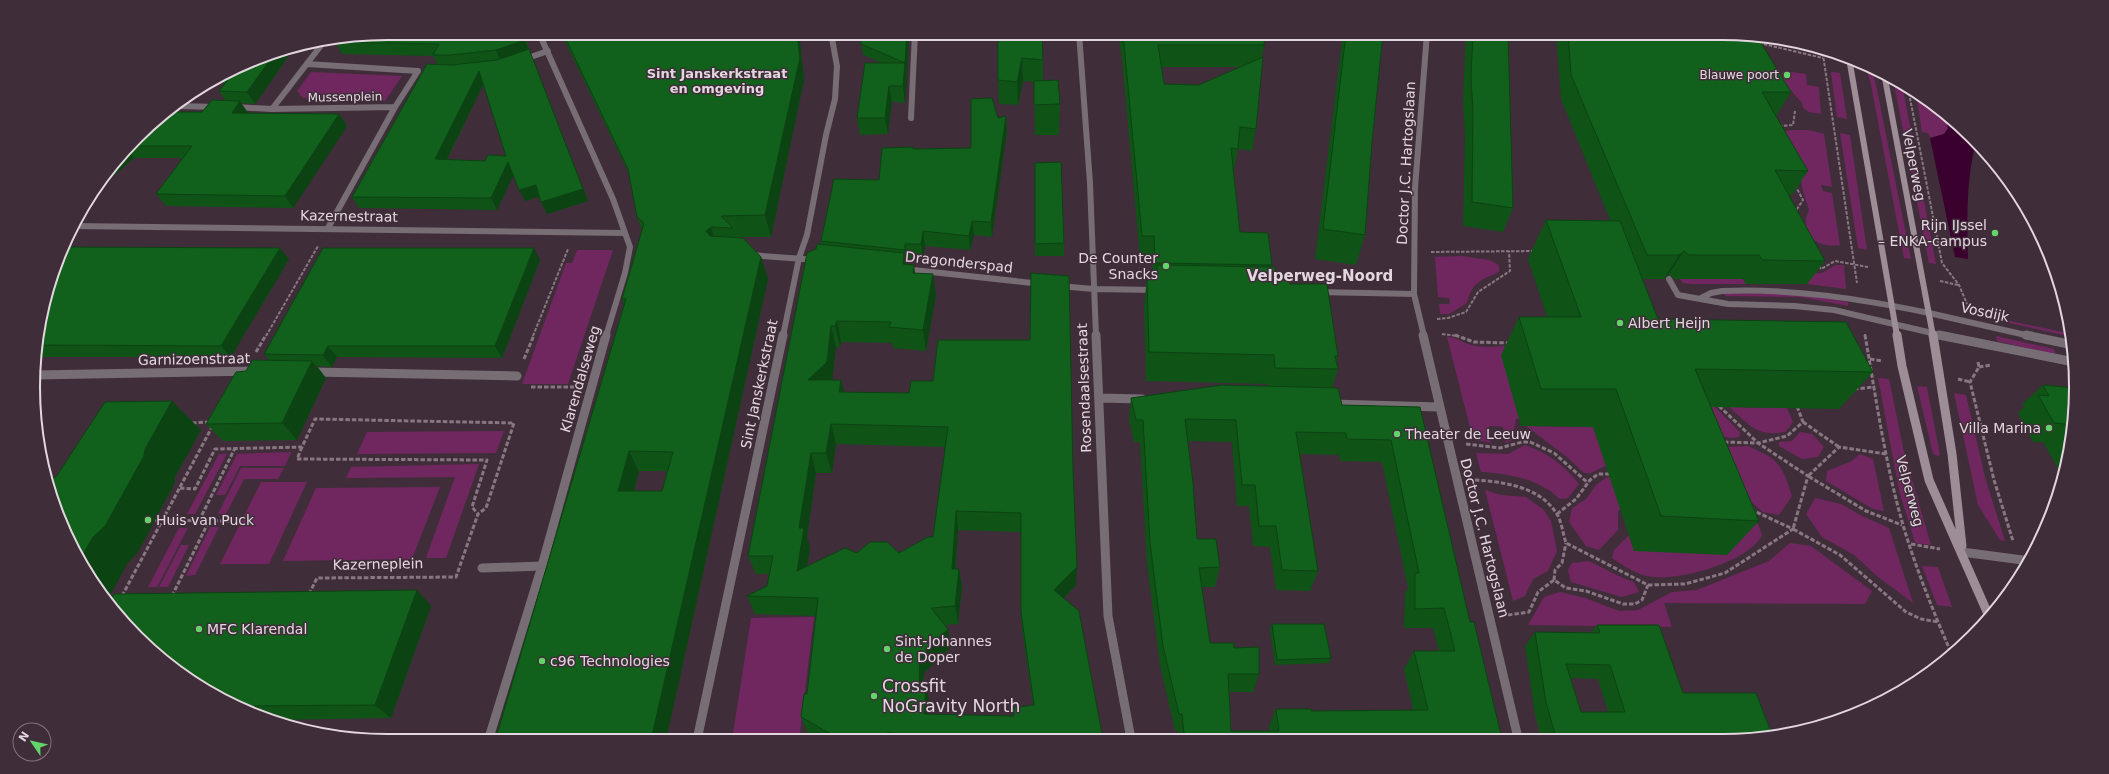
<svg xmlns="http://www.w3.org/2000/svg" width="2109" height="774" font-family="'DejaVu Sans',sans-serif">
	<rect width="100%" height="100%" fill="#402d3a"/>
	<path fill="#70275f" d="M1865,64L1871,67L1876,85L1911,259L1904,258L1871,85Z
		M1784,71L1806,74L1807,85L1819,87L1821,114L1809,112L1803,108L1802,103L1779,77Z
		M311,72L402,76L385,101L303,98L297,91Z
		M1831,72L1840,73L1847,119L1837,117Z
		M1893,79L1902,84L1936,264L1929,263Z
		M1916,93L1944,113L1948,129L1944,134L1930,138L1928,133L1922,132Z
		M1791,130H1809L1824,134L1832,187L1821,185L1823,191L1832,193L1840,245C1816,249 1798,233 1809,210L1803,191L1800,174L1779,133Z
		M1840,133L1850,135L1867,250L1858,248Z
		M577,250H613L568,384H522L566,263H572Z
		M1462,256L1489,260L1499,265V272C1481,280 1472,282 1467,303L1449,314H1440L1439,304H1450L1449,298L1438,297L1435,257Z
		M1835,265H1844L1846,289L1807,284L1802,274L1822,273Z
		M1680,279H1743L1746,284H1691L1683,283Z
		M1727,293L1802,294L1848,302V306L1801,297L1726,296L1723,294Z
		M1992,317L2071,334L2072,337L1992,319Z
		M1996,336L2054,349L2056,355L1997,341Z
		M1447,337C1456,337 1460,341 1468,344C1481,348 1493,347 1507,346L1529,418L1516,419L1512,440L1506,443L1503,427L1489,426L1491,443L1473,439Z
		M1878,378L1889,379L1904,452L1931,545L1915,543L1899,490Z
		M1917,386L1927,387L1940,455L1938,456L1933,454Z
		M1954,393L1966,395L1985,477L2005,541L2000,540L1978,505Z
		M1676,407H1715L1740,432V436C1724,446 1690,416 1676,407Z
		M1729,407L1787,408L1793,422L1785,432C1756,437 1750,425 1729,407Z
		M1526,426L1593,427L1609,464L1591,473H1584L1567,457Z
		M504,431L496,453L357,454L367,432Z
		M1800,432L1812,434L1824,447L1818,457L1802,459L1779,446V442L1792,441Z
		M1525,445C1549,454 1563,464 1579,484L1568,498L1560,499C1555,496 1551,490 1545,488C1527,477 1502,473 1481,472L1476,453L1508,454Z
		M1748,446C1780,460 1782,465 1792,496L1779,515L1763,512L1745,497L1728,447Z
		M291,452L285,466H240L225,495H216L237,454Z
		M219,454H227L195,514H187Z
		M1860,454L1873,459L1884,511L1873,509L1826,481L1827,471L1850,462Z
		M479,464L446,558H426L455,477L346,478L351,467Z
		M241,468H284L278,479H244L226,514H218Z
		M1607,477L1632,483L1637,499L1618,511V530L1599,550L1586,546L1569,522L1572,508L1586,499L1596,485Z
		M261,482H307L269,564H220Z
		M440,487L412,559L283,561L316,488Z
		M1485,490L1501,495L1526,497L1544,510L1551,521L1557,551L1548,571L1533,579L1525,596L1513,601Z
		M1815,498L1841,504L1860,515L1889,528L1913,603L1878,577L1854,555L1822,537L1806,514Z
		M1749,519L1758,524L1762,535C1750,562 1674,583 1647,576C1634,573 1622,565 1612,558L1614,550L1629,535L1634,551Z
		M210,527H219L195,575L186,576Z
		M179,528H188L157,587H148Z
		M1790,543L1811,546L1872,591L1865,604L1664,603L1672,627L1528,625L1544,597L1560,592L1585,598L1619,611L1638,610L1672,592L1697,590L1769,561Z
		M181,545H189L168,587H159Z
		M1589,561C1606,569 1616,576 1634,582L1639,592L1622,597L1571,582L1568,570L1572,563Z
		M1922,566L1938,567L1952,607L1937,605Z
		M814,617L799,740H732L751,618Z"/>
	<path fill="#3a012e" d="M1944,113L1976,142C1966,180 1967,220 1968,259L1955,257L1930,138L1944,134L1948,128Z"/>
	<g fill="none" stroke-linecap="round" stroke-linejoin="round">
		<path stroke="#877781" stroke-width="2" stroke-dasharray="3.5 1.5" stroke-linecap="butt" d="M1759,43L1823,58
			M1822,48L1857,283
			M1908,88L1942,263L1959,285L1967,304
			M1779,126L1793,125L1795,111
			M1795,185L1803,200L1797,209V214
			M1431,252L1534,251
			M1819,266L1821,269L1835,261L1868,267
			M1940,281L1958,285
			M1437,319L1448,318L1466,312L1478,292L1510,271L1509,251
			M1442,334L1458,336
			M1865,334V336
			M266,336L318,246
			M533,336L568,249"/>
		<path stroke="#877781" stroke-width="3" stroke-dasharray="4.5 2" stroke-linecap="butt" d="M1455,335L1474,342L1509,343
			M1865,335C1876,398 1885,463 1903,525C1916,569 1934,613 1952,655
			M256,352L266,335
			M524,359L534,335
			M1870,359L1883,361
			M1978,362L1979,367L1970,382L1994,480L2013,541
			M1979,367L1991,365
			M1958,379L1970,382
			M531,387H574
			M1854,389L1875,387
			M1719,406L1758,443L1787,436L1803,422L1797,406
			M1803,422L1839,447
			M192,423L209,422
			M1724,442L1758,443L1808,476L1793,529L1840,555L1906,612L1921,619L1938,622
			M1466,444L1500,448L1522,442H1530L1554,453L1588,483
			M302,447L297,459L487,460L472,507L478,514
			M1886,454L1839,447L1808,476L1866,511L1902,525
			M1475,480C1505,482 1542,487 1558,516C1562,524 1563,534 1566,543L1648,585L1642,600L1635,604H1623L1586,591L1566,588L1554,580L1538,592L1529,612L1508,615
			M180,488L195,489L215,449L302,447L315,419L514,423L486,508L478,514L456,577L317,578L309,594
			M1557,514L1576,499L1590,480L1598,474H1611
			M155,520L229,521
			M199,521L235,448
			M1911,544L1940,549
			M1554,580L1555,570L1562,563L1566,543
			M1648,585L1685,584L1725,573L1793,529L1754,511
			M122,596L212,427
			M172,596L209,521"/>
		<path stroke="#776d74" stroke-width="6" d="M911,118L915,33
			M1669,279L1678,295L1728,304L1794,306L1834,310L1932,333
			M1701,298L1711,293L1722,291C1792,288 1861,299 1929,313"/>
		<path stroke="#776d74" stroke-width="9" d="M482,568L542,566"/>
		<path stroke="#776d74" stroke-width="6" d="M539,33L613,199L630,247L625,273L606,336
			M1079,33L1090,183L1096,336
			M522,60L548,51
			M307,64L418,71L395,107L272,109L326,39
			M178,106L217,107
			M235,107L272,109
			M72,226L625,233
			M328,228L395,107
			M749,255L817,260
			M904,269L1042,284
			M1059,286L1094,289L1156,290
			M1317,292L1414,294
			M1929,313L2030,336
			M1932,333L1944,336
			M783,336L799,258L807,235L826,135L835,99L837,66L831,33
			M1424,336L1414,294L1415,188L1427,33"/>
		<path stroke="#776d74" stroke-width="9" d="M1096,335L1108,616L1131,739
			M1423,335L1518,738
			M1939,335L2074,362
			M2026,335L2073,345
			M312,372L517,376
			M35,375L257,371
			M1099,398L1142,399
			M1331,404L1439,407
			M1962,552L2030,561
			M697,740L783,335
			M488,741L542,566L606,335"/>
		<path stroke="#9c8d97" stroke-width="6" d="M1849,58L1897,336
			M1884,73L1933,336"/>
		<path stroke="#9c8d97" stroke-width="9" d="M1897,335L1902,366L1929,480L1988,614
			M1933,335L1952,454L1962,546"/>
	</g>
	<path fill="#0f5317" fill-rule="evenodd" d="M523,33L588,201L547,214L541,202L539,197L525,201L513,175L497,210L359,208L352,197L438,65L433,56L342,54L335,42ZM483,85L506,156L485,161L447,160Z
		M561,33H799L804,80L771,237H736L761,257L768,279L666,740L495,741L624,304L622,299L642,230L637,217L630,176ZM639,471H667L662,491H634Z
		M860,33H910L909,35L905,103L892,102L888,134L860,135L857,118L882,63L863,55Z
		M919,33H943V34H920Z
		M998,33L1043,60V80L1060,104L1059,135H1035L1034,82L1023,81L1018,105L999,104L998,80Z
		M1118,33H1265L1264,45L1262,57L1256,129L1252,151L1238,149L1234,171H1233L1240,232L1272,265V266L1276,280L1290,284L1338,356L1336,363L1338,369L1332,388L1342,405L1420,407L1470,622L1502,739H1179L1178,731H1175L1160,665L1147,563L1140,442H1134L1129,420L1131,398L1267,386V384L1146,381L1144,307L1147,277H1153L1152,258H1140L1122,59ZM1161,67H1240L1199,85L1164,84ZM1188,441L1232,442L1237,506H1249L1253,546L1270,547L1276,590L1310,591L1318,571L1300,454L1339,455L1340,461L1382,462L1408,588L1405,593L1404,628H1433L1439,651H1414L1404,669L1413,710L1311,711L1276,709L1269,726L1270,731H1231L1229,692H1253L1259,674L1234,648L1210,643L1202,587H1215L1220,567L1197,539Z
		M1343,33H1383L1372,142L1365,235L1356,265L1315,259Z
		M1466,33H1508L1513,208L1503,232L1463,226L1465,136L1463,100Z
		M1556,33H1722L1791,92L1776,116L1808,171L1792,195H1788L1825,261L1807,284H1746L1743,279H1674L1669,274L1664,279H1642L1658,319L1873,372L1839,409L1711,407L1759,521L1727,555L1634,551L1593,427L1521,426L1501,355L1519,317H1547L1528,259L1546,220H1610L1561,99Z
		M295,47L255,104L241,103L248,113L339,114L347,126L293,208L166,206L156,194L183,158H134L91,195L106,171L153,121L202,112L226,101L219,91L226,83H215L252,60Z
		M1006,116L1007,131L992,237L974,235L970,250L925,246L923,258H907V264L915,273L933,274L936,295L926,351L893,348L892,343L841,342L840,347H836L832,380H841L844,392L1073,469L1076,585L1064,598L1103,739L820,740L808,733L801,717L807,694L816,616L755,614L747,596L767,586L770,574H756L748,556L816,249L821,244V241L879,180L913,149L971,148L998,118ZM836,444L945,447L933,537L899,553H857L807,566L810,547L807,537L816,473H832ZM958,530L1021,532V612L1022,629L1033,705L1013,708L1014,716L929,714L930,703L923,687L924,673L951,647L948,629L945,625L958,624L962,587L959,569H956Z
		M1035,163L1064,243V256H1035Z
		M289,259L231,357H35L36,341Z
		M540,260L502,358L337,357L332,367L317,366L326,378L297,440L223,441L206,424L246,371L269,360L264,354Z
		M2043,385L2075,410L2064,479L2043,442H2033L2018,413L2024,407L2022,404Z
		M431,606L391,718L275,720L190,681Z
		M1272,624L1331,658L1329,663L1275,665L1270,629Z
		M1597,625L1683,693L1768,738H1541L1535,715L1525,646L1535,632L1591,633ZM1570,678L1598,679L1608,712H1581Z"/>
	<path fill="#0c4313" d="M522,33L588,201L547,214L541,202L501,62L496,50Z
		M797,33H799L804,80L771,237L765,215Z
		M907,33H910L909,35L907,75L905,63Z
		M295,47L255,104L247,92L275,53Z
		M1022,58L1023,81L1018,105L1017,82Z
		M905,63L907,79L905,103L903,86Z
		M479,71L484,83L441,171L435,159Z
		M889,86L892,102L888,134L885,118Z
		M240,101L248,113H232Z
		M339,114L347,126L293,208L285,196Z
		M1006,116L1007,131L992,237L991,222Z
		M127,149L134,158L91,195L106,171Z
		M508,162L514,174L497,210L491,198Z
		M536,185L541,196L525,201L519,190Z
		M972,221L974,235L970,250L969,236Z
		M711,227L718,248L706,231Z
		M923,231L925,246L923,258L921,244Z
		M905,244L907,258V265L905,250Z
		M280,248L289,259L231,357L221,346Z
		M534,248L540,260L502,358L495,346Z
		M1684,251L1669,274L1664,279L1679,255Z
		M904,253L907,274L903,264Z
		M761,257L768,279L666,740H651Z
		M914,265L917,286L913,273Z
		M933,274L936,295L926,351L923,330Z
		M837,321L841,342L840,347L835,326Z
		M831,326L836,347L832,383L808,380Z
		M328,346L337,357L332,367L323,355Z
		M312,361L326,378L297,440L282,423Z
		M841,380L846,400L839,392Z
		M172,401L201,430L175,477V483L138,552L127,564L107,601L93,584L81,558Z
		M831,424L836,444L832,473L826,453Z
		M629,451L639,471L629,510L618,491Z
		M811,453L816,473L807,537L810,547L804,589L797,571L799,528Z
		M956,511L958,530L954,587L952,569Z
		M1077,567L1076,585L1054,608V590Z
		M959,569L962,587L958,624L955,606Z
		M417,590L431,606L391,718L375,705Z
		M948,629L951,647L924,673L922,703L919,687L920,656Z
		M926,687L930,703L928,730L924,714Z
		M887,733L889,740H887Z"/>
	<path fill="#11601b" stroke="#0c4313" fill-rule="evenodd" d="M387,33H522L525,40L496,50L451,55H433L439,44L335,42L338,38Z
		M563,33H797L800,58L765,215L721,216L733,228L711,227L706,231L710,236L743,238L761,257L651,740L495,741L626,299H622L644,223L637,217L628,169ZM629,451L673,452L662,491H618Z
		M860,33H907L905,63L861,44Z
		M998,33H1042L1043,60L1022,58L1017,82L998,80Z
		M1123,33H1265L1264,45H1158L1164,84L1199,85L1263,57L1256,129L1240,127L1238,149L1231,148L1240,232L1268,233L1272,265L1155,263L1154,236H1142Z
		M1346,33H1383L1372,142L1365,235L1323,229Z
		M1473,33H1508L1513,208L1472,202L1473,112L1471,76Z
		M1568,33H1722L1758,38L1791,92H1762L1808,171L1775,170L1825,261L1762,260L1759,255H1689L1684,251L1679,255H1647L1571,75Z
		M529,49L583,189L541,202L536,185L519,190L508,162L491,198L352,197L427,64L452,65L497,60ZM479,71L506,156L488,155L485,161L435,159Z
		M275,53L247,92L219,91L235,71H234L252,60Z
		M865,63H905L903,86H889L885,118H857Z
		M1058,80L1060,104L1034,105V81Z
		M992,98L998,118L1006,116L991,222L972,221L969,236L923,231L921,244H905V250L821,241L834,179L879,180L882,148L913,147V149L971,148V99Z
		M212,100L240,101L232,113L339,114L285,196L156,194L192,146H130L153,121L168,112H202Z
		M1061,162L1064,243L1035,244V163Z
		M1546,220L1620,221L1658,319L1846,322L1873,372L1695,369L1759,521L1661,516L1616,389H1541L1519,317H1581Z
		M817,244L904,253L903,264L914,265L913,273L933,274L923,330L889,327L891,322L837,321L835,326H831L827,362L808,380H841L839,392L909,393L911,381H933L938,340H1030L1031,273L1069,276L1073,469L1077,567L1054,590L1079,611L1103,739L931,740L932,735L887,733V740H841L801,717L804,694H807L818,598L747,596L767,586L773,556H748L807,253L816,249ZM831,424L948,427L933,537H928L899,553L887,542H870L857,553L845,548L797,571L804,528H799L811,453H826ZM956,511L1021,513V612L1034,705L1013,708L1014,716L924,714L926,687H919L920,656L948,629L931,608L955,606L959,569H952Z
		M64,247L280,248L221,346L36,345V341Z
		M323,248H534L495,346H328L323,355L264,354Z
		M1157,265L1275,267L1276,280H1289L1290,284H1327L1338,356H1335L1338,369L1275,368L1274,355L1149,352L1147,277H1157Z
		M252,360L312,361L282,423L206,424L236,372L246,371Z
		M1222,385L1338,388L1342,405L1420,407L1470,622H1474L1502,739H1185L1184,734L1182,714H1179L1163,646L1150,543L1143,420H1136L1131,398ZM1185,419L1236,420L1242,485H1255L1259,526H1276L1282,570L1318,571L1296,432L1346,433L1347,439L1391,440L1419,573H1415V609L1444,608L1455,651H1414L1428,710L1311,711V709H1276L1279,731H1231L1228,674H1259V647L1234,648V643H1210L1199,568L1220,567L1216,539H1197L1193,483Z
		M2043,385L2075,388V410L2071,435L2065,424L2054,423L2038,395L2049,396Z
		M172,401L145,449L144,456L105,526L93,537L81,558L46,480L47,478L56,477L105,402Z
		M417,590L375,705L246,706L190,681L137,637L109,604L114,594Z
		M1272,624H1324L1331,658L1277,660Z
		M1597,625H1659L1683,693H1756L1773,737L1768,738H1556L1546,702L1535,632L1600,633ZM1566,664L1610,665L1625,712H1581Z"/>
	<g fill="#63d469" stroke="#402d3a" stroke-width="1.5">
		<circle cx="1787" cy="75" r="4"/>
		<circle cx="1995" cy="233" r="4"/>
		<circle cx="1166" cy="266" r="4"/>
		<circle cx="1620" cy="323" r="4"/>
		<circle cx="2049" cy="428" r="4"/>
		<circle cx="1397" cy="434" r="4"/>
		<circle cx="148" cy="520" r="4"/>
		<circle cx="199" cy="629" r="4"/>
		<circle cx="887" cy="649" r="4"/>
		<circle cx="542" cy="661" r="4"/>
		<circle cx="874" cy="696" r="4"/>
	</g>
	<g text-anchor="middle" stroke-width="3" stroke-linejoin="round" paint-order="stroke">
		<g font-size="12" fill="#e3d7df" stroke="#402d3a" text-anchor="end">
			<text x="1779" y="79">Blauwe poort</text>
		</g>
		<g font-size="12" fill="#e3d7df" stroke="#402d3a">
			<text transform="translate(345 97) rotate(-1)" y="4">Mussenplein</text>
		</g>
		<g font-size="13" font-weight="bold" fill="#e3d7df" stroke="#402d3a">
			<text x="717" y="78">Sint Janskerkstraat<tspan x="717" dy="15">en omgeving</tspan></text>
		</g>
		<g font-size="14" fill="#e3d7df" stroke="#402d3a">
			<text transform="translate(1406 163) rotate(-87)" y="5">Doctor J.C. Hartogslaan</text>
			<text transform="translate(1914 165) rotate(79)" y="5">Velperweg</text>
			<text transform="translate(349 216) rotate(1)" y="5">Kazernestraat</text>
			<text transform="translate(959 262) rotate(6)" y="5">Dragonderspad</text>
			<text transform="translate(1985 312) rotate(12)" y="5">Vosdijk</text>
			<text transform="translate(194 359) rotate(-1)" y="5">Garnizoenstraat</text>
			<text transform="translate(580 379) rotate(-74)" y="5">Klarendalseweg</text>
			<text transform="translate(759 384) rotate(-78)" y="5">Sint Janskerkstraat</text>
			<text transform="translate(1084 388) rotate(-92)" y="5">Rosendaalsestraat</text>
			<text transform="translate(1910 491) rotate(75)" y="5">Velperweg</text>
			<text transform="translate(1485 538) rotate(76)" y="5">Doctor J.C. Hartogslaan</text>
			<text transform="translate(378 564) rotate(-1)" y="5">Kazerneplein</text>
		</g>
		<g font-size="14" fill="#e3d7df" stroke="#402d3a" text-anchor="start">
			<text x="1987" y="230" text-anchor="end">Rijn IJssel<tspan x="1987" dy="16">– ENKA-campus</tspan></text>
			<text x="1158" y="263" text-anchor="end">De Counter<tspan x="1158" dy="16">Snacks</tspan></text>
			<text x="1628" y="328">Albert Heijn</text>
			<text x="2041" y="433" text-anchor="end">Villa Marina</text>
			<text x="1405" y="439">Theater de Leeuw</text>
			<text x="156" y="525">Huis van Puck</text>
			<text x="207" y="634">MFC Klarendal</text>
			<text x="895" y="646">Sint-Johannes<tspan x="895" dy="16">de Doper</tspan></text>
			<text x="550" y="666">c96 Technologies</text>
		</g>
		<g font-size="15" font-weight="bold" fill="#e3d7df" stroke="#402d3a">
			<text x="1320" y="281">Velperweg-Noord</text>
		</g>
		<g font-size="17" fill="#e3d7df" stroke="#402d3a" text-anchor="start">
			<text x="882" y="692">Crossfit<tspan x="882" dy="20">NoGravity North</tspan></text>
		</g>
	</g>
	<path d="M0 0H2109V774H0ZM387 40H1722A347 347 0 0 1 2069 387V387A347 347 0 0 1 1722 734H387A347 347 0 0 1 40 387V387A347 347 0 0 1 387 40Z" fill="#402d3a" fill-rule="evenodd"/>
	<path fill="none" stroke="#e3d7df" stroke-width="2" d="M387 40H1722A347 347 0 0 1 2069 387V387A347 347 0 0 1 1722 734H387A347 347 0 0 1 40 387V387A347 347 0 0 1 387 40Z"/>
	<g transform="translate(32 742) rotate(304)"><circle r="19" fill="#402d3a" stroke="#81717c"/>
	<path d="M0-3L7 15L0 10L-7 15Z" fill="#63d469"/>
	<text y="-6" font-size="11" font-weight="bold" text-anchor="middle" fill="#e3d7df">N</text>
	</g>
</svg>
